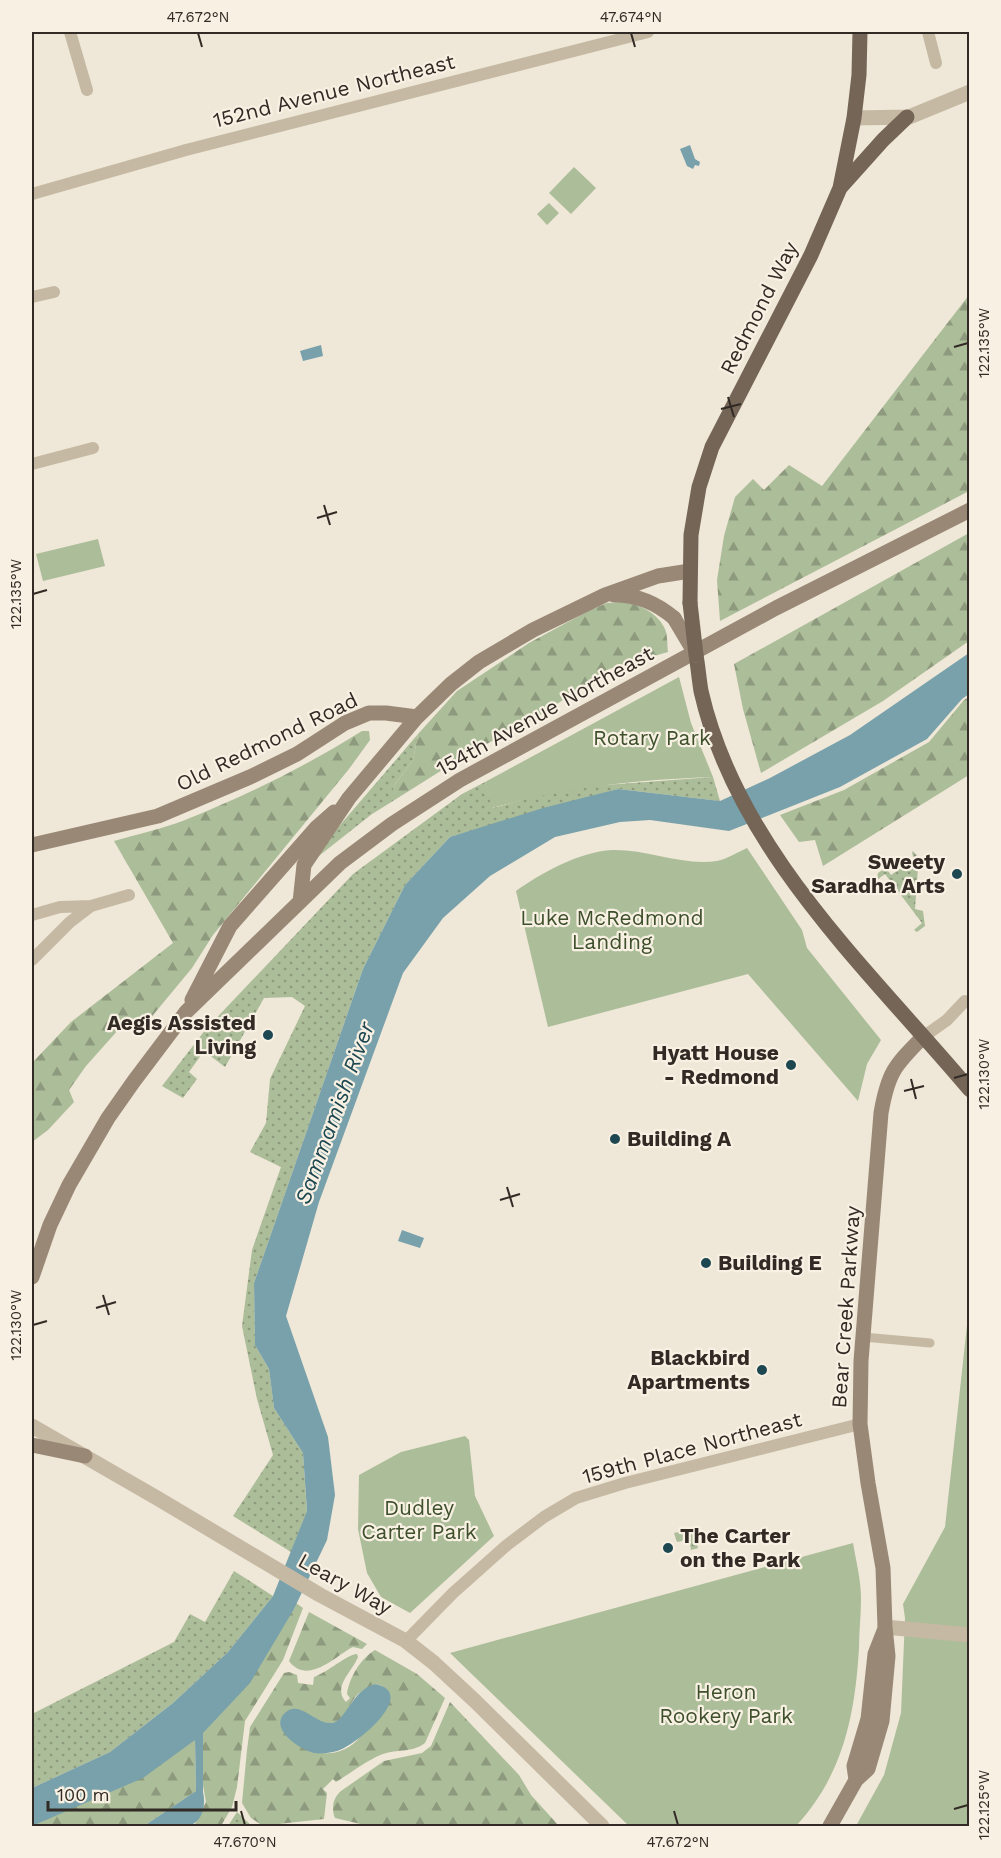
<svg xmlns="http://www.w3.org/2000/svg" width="1001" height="1858" font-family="'Work Sans',sans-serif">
	<defs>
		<pattern id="grass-dots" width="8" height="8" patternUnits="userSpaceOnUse" patternTransform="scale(1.5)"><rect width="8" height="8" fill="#acbd99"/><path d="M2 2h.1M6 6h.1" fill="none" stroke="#8d9a7d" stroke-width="1.8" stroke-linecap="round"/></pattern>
		<pattern id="forest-firs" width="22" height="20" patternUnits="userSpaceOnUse" patternTransform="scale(1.5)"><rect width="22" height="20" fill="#acbd99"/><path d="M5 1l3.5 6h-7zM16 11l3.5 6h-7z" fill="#8d9a7d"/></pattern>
	</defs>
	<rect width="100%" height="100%" fill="#efe7d7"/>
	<path fill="url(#grass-dots)" d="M418,734L413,760L393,787V801L372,814L315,859L335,831Z
		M713,777L720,801L618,789L450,837L405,885L363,969L254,1283L255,1345L269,1369L274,1408L303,1453L307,1512L291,1552L233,1516L273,1455L257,1399L242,1326L252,1250L281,1167L250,1152L266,1123L270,1079L305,1006L292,997L264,998L225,1067L204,1051L189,1072L197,1079L183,1098L162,1086L206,1029L353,874L462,794L485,782L493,808L539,795L592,786Z
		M913,851L926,867L918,868L915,909L923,911L925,926L917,932L914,930L922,923L885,874L878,879L877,878L878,873L886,868L891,875L914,859L912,853Z
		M693,1529L698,1548L691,1550L689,1538L685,1537L682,1541L677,1542L674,1533Z
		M234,1571L273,1596L228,1652L173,1703L110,1752L32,1788V1714L174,1642L190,1614L205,1622Z
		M237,1812L252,1826H228Z"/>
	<path fill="url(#forest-firs)" fill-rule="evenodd" d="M969,295V491L720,621L717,580L724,536L735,497L753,479L764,490L789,465L822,486Z
		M969,533V641L883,701L761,773L743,709L734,664Z
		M624,602C640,605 656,612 664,627C668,634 667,644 668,652L609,669L539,716L466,755L393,801V787L413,760L418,734L457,691L529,643L590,610L607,603Z
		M969,697V775L823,866L815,840L799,842L780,815L844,790L929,742L964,700Z
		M362,731H369L370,740L349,769L213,935L192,968L144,1026L135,1020H127L86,1066L69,1090L74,1102L48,1130L32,1142V1063L71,1022L173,943L114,841C138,834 162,829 185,820C246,796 306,766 362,731Z
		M296,1603L303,1608L283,1660L245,1721L237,1787L232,1807L221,1826H189L195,1824L206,1802L195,1740L196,1791L144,1826H34L294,1609Z
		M309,1612L367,1644L362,1649L353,1647L349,1649C332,1660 306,1684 289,1661Z
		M375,1650L417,1674L445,1698L425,1743C412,1753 397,1749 383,1754C367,1760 351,1773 336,1782L333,1779L323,1789L327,1793L324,1819L269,1825L260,1824L251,1818L242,1803L247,1750L250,1727L284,1673L289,1672L297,1675L298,1683L313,1685L314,1677C328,1672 346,1655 357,1654L358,1657C352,1672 332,1687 346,1702L350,1698L347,1694C349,1678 361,1658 375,1650ZM375,1684L382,1686L388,1692C379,1706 371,1723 360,1737C341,1761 309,1756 288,1737L302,1711C313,1718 330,1730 342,1718C348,1711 351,1701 358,1694C363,1690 369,1687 375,1684Z
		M450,1702L519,1775L531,1795L559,1826H369L335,1818C331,1808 333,1798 341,1791L384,1761L422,1753L431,1746Z"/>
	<path fill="#acbd99" d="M574,167L596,188L571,214L549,193Z
		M549,203L559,213L547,225L537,214Z
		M98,539L105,566L43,581L36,554Z
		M679,677L691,723L713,777C634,780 568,787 492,808L485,782Z
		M747,848L802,930L807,948L881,1040L867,1064L858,1101L748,974L548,1027L516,891C541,873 579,852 612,850C647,849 682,866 717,861C727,859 738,852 747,848Z
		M969,1307V1826H856L884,1775L901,1713L905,1618L903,1604L945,1527Z
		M465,1436L469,1440L475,1496L494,1536L410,1613L381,1597L367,1573L358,1529L359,1475L401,1452Z
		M853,1543C856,1561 861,1580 861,1598C861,1615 859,1632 859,1648C855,1716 843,1775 796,1826H629L450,1653Z"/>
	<path fill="#78a1ab" d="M690,145L695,159L700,162L699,166L695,165L693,169L687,166L680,149Z
		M321,345L323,356L303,361L300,351Z
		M969,653V694L962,699L927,739L840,787L729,831L650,820L620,822L555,837L490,876L443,918L403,973L319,1202L286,1316L328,1437L335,1495L327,1540L294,1609L250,1683L203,1733V1792C206,1805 203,1821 189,1826H144L196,1791L195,1740L143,1778L32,1826V1788L110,1752L173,1703L228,1652L273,1596L307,1511L303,1453L274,1408L269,1369L255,1345L254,1283L363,969L405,885L450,837L543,808L618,789L720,801L770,778L850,735Z
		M402,1230L424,1238L420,1248L398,1241Z
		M375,1684C420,1693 355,1746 337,1751C329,1753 322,1754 314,1753C300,1750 267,1728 286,1712C300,1700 316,1725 332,1723C346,1721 352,1690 375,1684Z"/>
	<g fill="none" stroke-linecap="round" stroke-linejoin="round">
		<path stroke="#c6b9a4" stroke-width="9" d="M863,1337L930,1343"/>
		<path stroke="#c6b9a4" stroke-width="12" d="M70,32L87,90
			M928,32L936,63
			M32,194L186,150L648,32
			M32,297L54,292
			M32,464L93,448
			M91,906L129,895
			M32,915L60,907L91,906L70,922L32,960
			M923,1037L947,1020L965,1001
			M406,1641L453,1593L507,1545L544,1517L576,1498L625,1483L860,1424"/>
		<path stroke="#c6b9a4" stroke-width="15" d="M854,118L909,117L970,92
			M32,1426L157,1498L320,1595L406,1641L434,1663L475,1701L602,1826
			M885,1627L970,1635"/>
		<path stroke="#9a8876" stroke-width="15" d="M614,595C638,595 656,603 674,618
			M32,845L158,816L250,777L297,754L345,723L369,713H386L417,717
			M300,902L304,865L349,798L417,717L451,684L479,662L533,630L605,595L658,576L690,571
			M192,1000L230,926L317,827L334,812
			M32,1277L50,1225L69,1185L108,1118L134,1081L186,1012L340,863L392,824L460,780L776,608L970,510
			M32,1445L85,1456
			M856,1780L854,1766L868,1719L875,1654L884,1631
			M830,1826L856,1780L868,1769L882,1721L888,1656L885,1627L883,1568L868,1483L860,1424L861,1361L881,1113C888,1073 894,1066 923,1037"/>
		<path stroke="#746557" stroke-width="15" d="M840,188L883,140L907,117
			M690,603L691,535L699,487L712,447L811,255L840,188L854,118L859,75L860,32
			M696,655C698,666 699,679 701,691C737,850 869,970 970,1090"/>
		<path stroke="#9a8876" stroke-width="15" d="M674,618L696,655"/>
		<path stroke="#746557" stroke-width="15" d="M690,603L696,655"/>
	</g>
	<path fill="none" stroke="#322b25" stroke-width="2" d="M198,33L202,47M631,33L635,47M954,347L968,343M728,397L734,417M721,409L741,404M324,505L330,525M317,518L337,512M33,594L47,590M954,1078L968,1074M911,1079L916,1099M904,1091L924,1086M507,1187L513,1207M500,1200L520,1194M103,1295L109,1315M96,1308L116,1302M33,1325L47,1321M954,1809L968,1805M241,1811L245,1825M674,1811L678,1825"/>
	<g fill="#1d4751" stroke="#f8f1e3" stroke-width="2">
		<circle cx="957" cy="874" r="6"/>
		<circle cx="268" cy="1035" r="6"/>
		<circle cx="791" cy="1065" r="6"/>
		<circle cx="615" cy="1139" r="6"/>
		<circle cx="706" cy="1263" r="6"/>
		<circle cx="762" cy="1370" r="6"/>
		<circle cx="668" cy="1548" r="6"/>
	</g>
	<g text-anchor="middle" stroke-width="4.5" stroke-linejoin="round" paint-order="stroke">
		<g font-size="21" fill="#322b25" stroke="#f8f1e3">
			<text transform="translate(334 91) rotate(-14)" y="7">152nd Avenue Northeast</text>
			<text transform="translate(759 308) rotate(-63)" y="7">Redmond Way</text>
			<text transform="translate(545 711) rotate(-29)" y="7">154th Avenue Northeast</text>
			<text transform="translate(267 742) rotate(-26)" y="7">Old Redmond Road</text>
			<text transform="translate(846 1307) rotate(-86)" y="7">Bear Creek Parkway</text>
			<text transform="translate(692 1448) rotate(-15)" y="7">159th Place Northeast</text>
			<text transform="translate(345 1584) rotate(29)" y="7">Leary Way</text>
		</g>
		<g font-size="21" fill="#3d4f2b" stroke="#f8f1e3">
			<text x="652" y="745">Rotary Park</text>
			<text x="612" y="925">Luke McRedmond<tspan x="612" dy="24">Landing</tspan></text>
			<text x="419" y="1515">Dudley<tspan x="419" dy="24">Carter Park</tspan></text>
			<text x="726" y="1699">Heron<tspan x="726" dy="24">Rookery Park</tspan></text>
		</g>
		<g font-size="21" font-weight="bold" fill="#322b25" stroke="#f8f1e3" text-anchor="end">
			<text x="945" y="869">Sweety<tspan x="945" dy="24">Saradha Arts</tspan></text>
			<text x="256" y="1030">Aegis Assisted<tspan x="256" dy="24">Living</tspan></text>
			<text x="779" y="1060">Hyatt House<tspan x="779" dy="24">- Redmond</tspan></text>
			<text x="627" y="1146" text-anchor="start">Building A</text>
			<text x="718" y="1270" text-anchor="start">Building E</text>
			<text x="750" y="1365">Blackbird<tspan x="750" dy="24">Apartments</tspan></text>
			<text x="680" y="1543" text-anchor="start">The Carter<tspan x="680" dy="24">on the Park</tspan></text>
		</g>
		<g font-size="22" font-style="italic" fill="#1d4751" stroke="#f8f1e3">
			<text transform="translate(334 1113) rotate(-70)" y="8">Sammamish River</text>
		</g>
	</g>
	<rect width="1001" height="1858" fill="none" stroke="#f8f1e3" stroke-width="66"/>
	<path d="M48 1801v9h188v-9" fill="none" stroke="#322b25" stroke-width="3"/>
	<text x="57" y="1801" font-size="18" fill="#322b25" stroke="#f8f1e3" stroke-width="4.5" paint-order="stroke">100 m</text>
	<rect x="33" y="33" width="935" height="1792" fill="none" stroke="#322b25" stroke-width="2"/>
	<g font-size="15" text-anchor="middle" fill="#322b25">
		<text x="198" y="22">47.672°N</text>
		<text x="631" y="22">47.674°N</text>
		<text transform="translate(984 343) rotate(-90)" y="5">122.135°W</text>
		<text transform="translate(16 594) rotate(-90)" y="5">122.135°W</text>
		<text transform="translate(984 1074) rotate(-90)" y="5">122.130°W</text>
		<text transform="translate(16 1325) rotate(-90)" y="5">122.130°W</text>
		<text transform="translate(984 1805) rotate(-90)" y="5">122.125°W</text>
		<text x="245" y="1847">47.670°N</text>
		<text x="678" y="1847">47.672°N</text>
	</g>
</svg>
